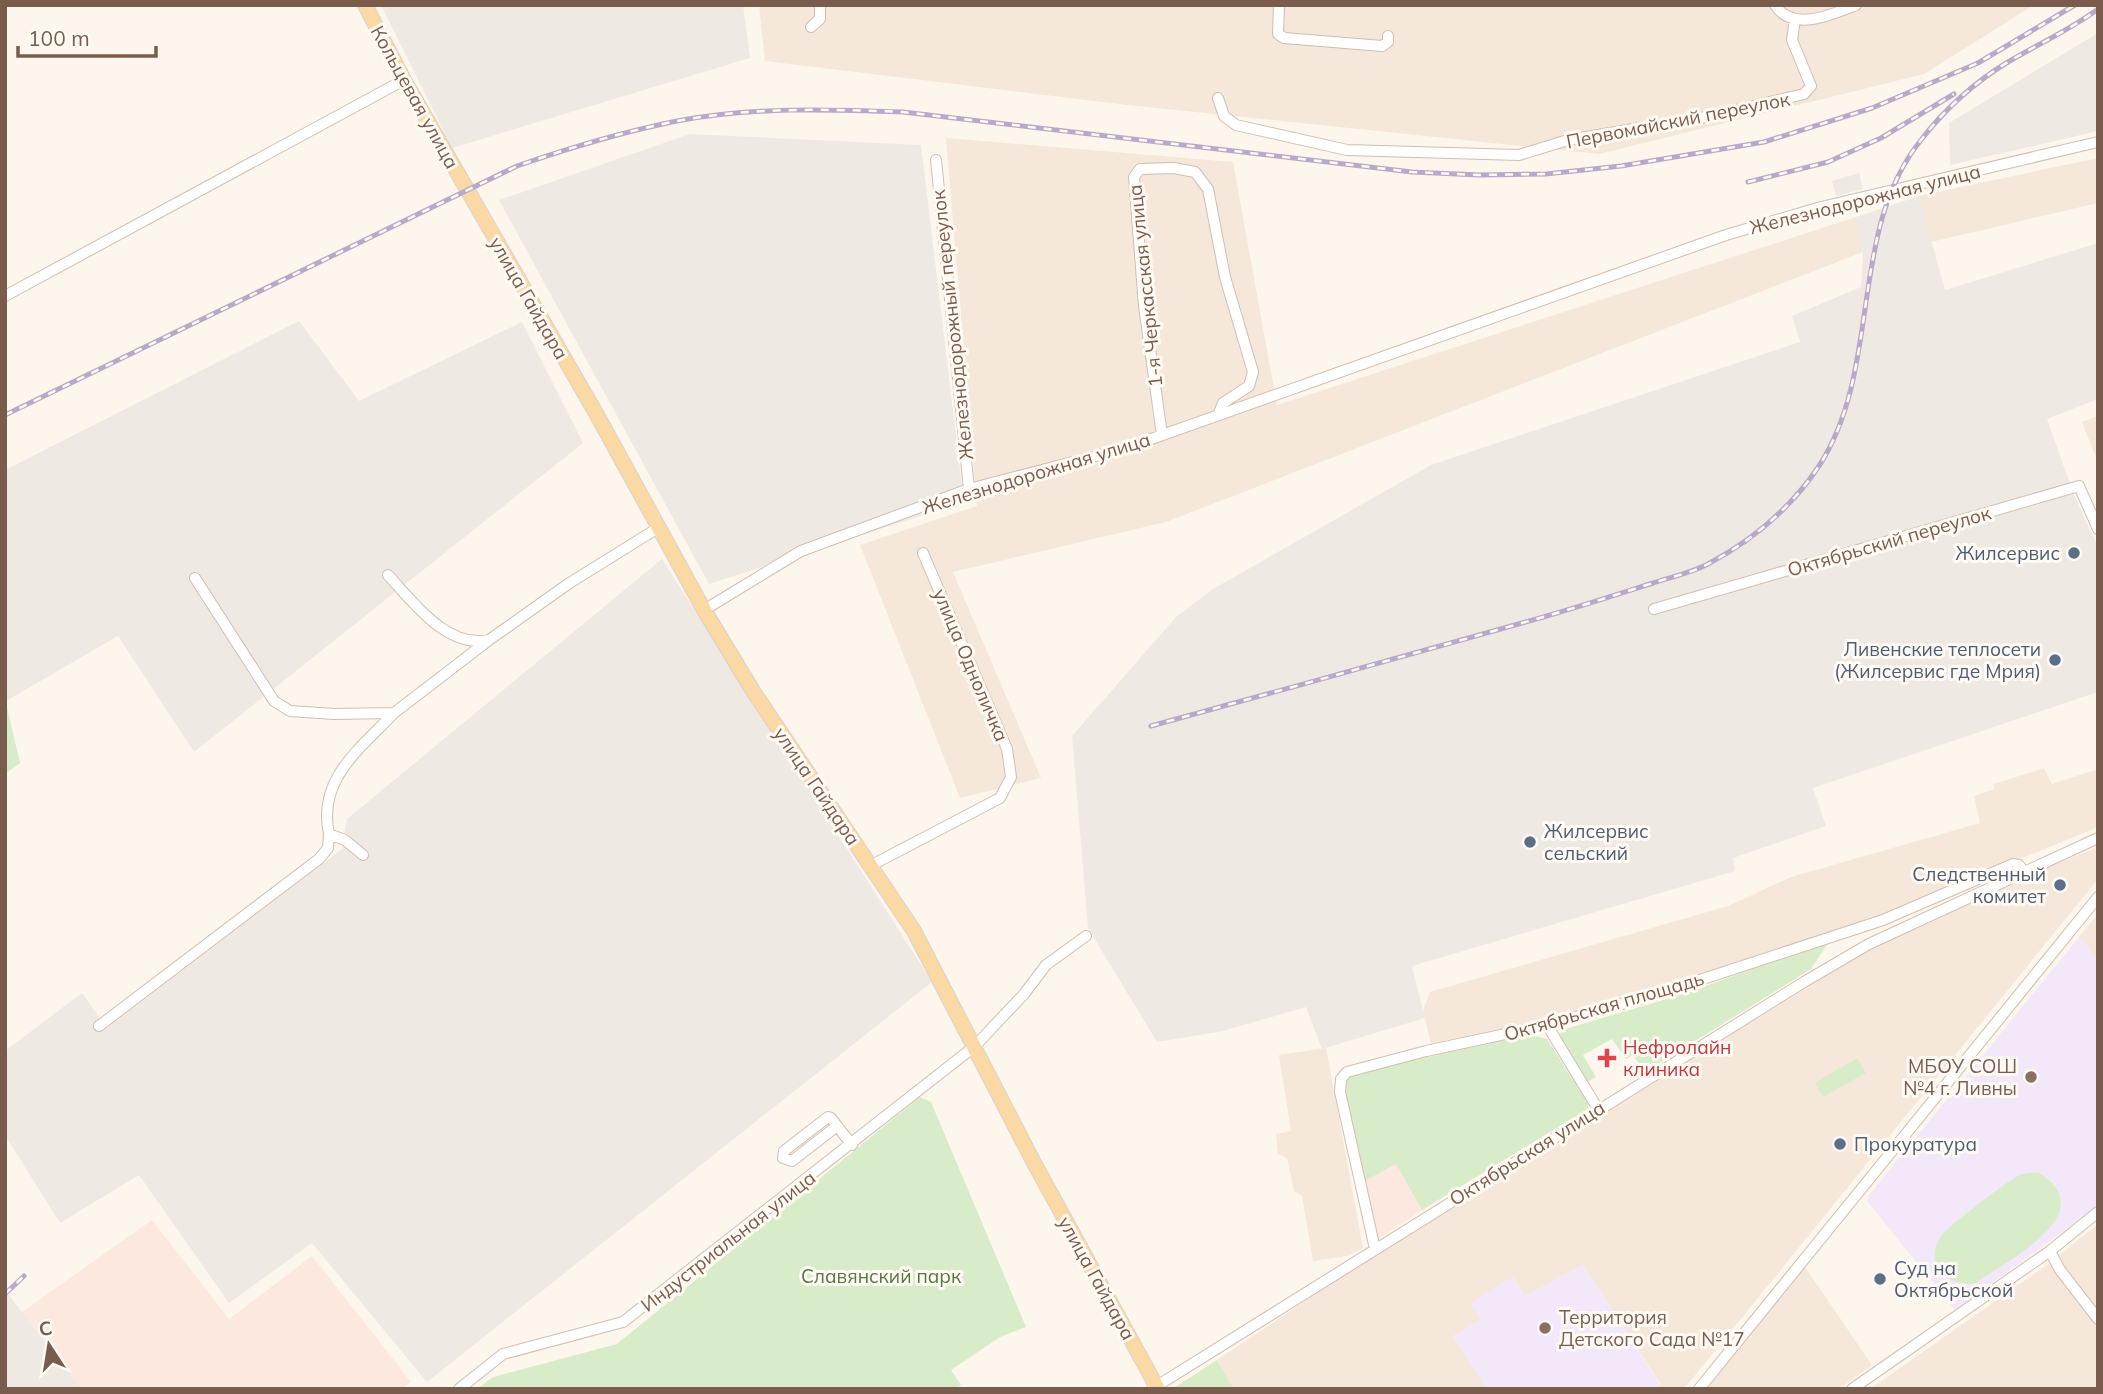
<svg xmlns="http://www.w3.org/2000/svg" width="2103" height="1394" font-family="Mulish,sans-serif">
	<rect width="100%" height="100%" fill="#fdf6ec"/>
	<path fill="#f5e8da" d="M759,5H2034L1924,74L1599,154L1127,105L765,61Z
		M946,138L1233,162L1277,405L1853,218L1863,252L1166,522L953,572L1041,778L960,798L860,545L977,506Z
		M2098,158V203L1931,242L1919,196Z
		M2098,416V463L2082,422Z
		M2044,768L2052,784L2098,769V827L1884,915L1651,991L1535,1022L1431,1044L1423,1011L1430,992L1728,906L1791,877L1980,823L1974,796L1994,789V784Z
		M2098,847V879L1684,1389H1656L1661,1385L1583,1265L1525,1296L1513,1277L1481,1320L1453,1336L1487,1389H1234L1217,1360L1408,1232L1872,948L1991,891Z
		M2098,914V960L2079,937Z
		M1326,1048L1363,1248L1347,1256L1313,1261L1302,1196L1294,1191L1287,1158L1278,1154L1276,1134L1291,1131L1279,1055Z
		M2098,1224V1389H1870L2047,1265Z
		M1805,1267L1872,1365L1839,1389H1705Z"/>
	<path fill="#fde8e0" d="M1396,1163L1422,1210L1375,1241L1361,1183Z
		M152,1220L229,1319L312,1256L411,1382L402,1389H82L22,1312Z"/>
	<path fill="#efe9e4" d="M381,5H743L750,58L452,148Z
		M2098,33V131L1950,165L1949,123Z
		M690,134L921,145L964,502L709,584L499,200Z
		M1859,173L1863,189L1836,196L1832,181Z
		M1919,196L1945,290L2098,243V399L2047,419L2074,495L2098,547V692L1813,788L1826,826L1733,858L1735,871L1412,966L1425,1018L1322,1049L1306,1007L1223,1031L1157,1042L1088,928L1072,736L1176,617L1213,589L1431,465L1800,342L1792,316L1861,287L1863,252L1853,218Z
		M299,321L359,401L522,322L583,443L194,752L118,636L6,701L5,470Z
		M662,559L932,982L427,1382L312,1243L229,1303L139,1175L60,1223L5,1135V1051L82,993L107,1028L342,849L347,819Z
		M5,1290L22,1312L82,1389H5Z"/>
	<path fill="#f3e8fa" d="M2079,937L2098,960V1206L1955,1310L1867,1201L1869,1195Z
		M1583,1265L1661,1386L1656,1389H1487L1453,1336L1481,1320L1470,1303L1513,1277L1525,1296Z"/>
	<path fill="#d8ecc9" d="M5,699L20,763L5,774Z
		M1825,942L1828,943L1811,969L1645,1072L1633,1055L1626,1059L1612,1039L1583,1055L1596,1077L1586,1083L1559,1037L1562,1030L1687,993Z
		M1526,1034L1547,1039L1588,1103V1109L1422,1210L1396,1164L1361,1183L1342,1089L1351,1074Z
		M1857,1058L1866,1073L1823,1097L1815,1083Z
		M920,1097L931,1102L1026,1327L1000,1337L951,1370L961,1385L955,1389H477L493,1377L617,1344Z
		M2039,1173C2103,1213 2009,1259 1976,1283C1948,1288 1924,1266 1940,1237C1945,1229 2007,1181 2018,1176C2023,1173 2032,1173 2039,1173Z
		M1217,1360L1234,1389H1174L1175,1387Z"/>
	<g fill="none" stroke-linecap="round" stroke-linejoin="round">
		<g stroke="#d1beb0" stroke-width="12">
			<path id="minor" d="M1279,5L1278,34L1284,38L1382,46L1388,42V36
				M1775,5C1793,33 1833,14 1856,5
				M811,27L820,19V5
				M1218,98L1224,116L1236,125L1347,150L1519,155L1568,140L1706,117L1804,94L1811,86L1792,40L1795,19
				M936,160L969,489
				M5,296L404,80
				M1162,435L1144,306L1134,177L1140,169L1174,168L1195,172L1208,189L1225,277L1253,372L1249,386L1223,403L1219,413
				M388,575C413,602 447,649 489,640L568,584L658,528
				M195,578L274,701L290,711L334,714L394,713L489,640
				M1654,609L2079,486L2098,529
				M704,610L801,551L969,489L1123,449L1726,235L1821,207L2098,142
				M363,855L345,840L329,834C317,779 360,749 394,713
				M870,866L1000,798L1011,777L1007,749L923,553
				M1547,1025L1598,1109
				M99,1026L319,859L328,848L329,834
				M837,1126L792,1161L783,1158L784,1151L828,1117L831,1118L852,1145
				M1375,1249L1340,1092L1341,1079L1347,1072L1426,1051L1547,1025L1651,996L1883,920L2013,864L2019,865L2024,872
				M2050,1251L2060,1270L2098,1319
				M459,1389L503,1354L623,1322L975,1046L1024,994L1046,965L1086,936
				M1152,1389L1804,982L1869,944L2098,838
				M1699,1389L2098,897
				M1852,1389L2050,1251L2098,1212"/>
		</g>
		<g stroke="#dad1cd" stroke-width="16">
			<path id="major" d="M365,5L404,80L597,415L704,610L753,691L914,931L1033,1161L1158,1389"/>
		</g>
		<use href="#minor" stroke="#fff" stroke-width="10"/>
		<use href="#major" stroke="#fbd9a5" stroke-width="14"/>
		<g stroke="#b9a8c9" stroke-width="5">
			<path id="rail" d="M1748,182L1828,162L1881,138L1954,94
				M5,415L517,166C569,148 622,132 677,121C751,107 828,109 903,112L1412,172L1479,175L1546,174L1621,166L1764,142L1872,108L1978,63L2075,5
				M1151,726C1275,692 1398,658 1522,623C1566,611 1609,597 1653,583C1671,577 1691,573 1708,564C1753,540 1791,508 1819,466C1883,367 1847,232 1921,140C1945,109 1975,82 2008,62C2038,44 2070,30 2098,9
				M5,1294L24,1276"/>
		</g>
		<use href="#rail" stroke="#fffaf3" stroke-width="2.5" stroke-dasharray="8" stroke-linecap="butt"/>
	</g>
	<g fill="#5c6f8a" stroke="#fffaf3" stroke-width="2.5">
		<circle cx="2074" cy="553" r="7"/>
		<circle cx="2055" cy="660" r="7"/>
		<circle cx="1530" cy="842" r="7"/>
		<circle cx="2060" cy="885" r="7"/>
		<circle cx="1840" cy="1144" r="7"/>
		<circle cx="1880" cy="1279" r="7"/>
	</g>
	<path fill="#e0444e" stroke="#fffaf3" stroke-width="2.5" d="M1603.5 1047.5h7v7h7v7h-7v7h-7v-7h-7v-7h7z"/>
	<g fill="#8d6e63" stroke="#fffaf3" stroke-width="2.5">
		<circle cx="2031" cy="1077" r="7"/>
		<circle cx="1545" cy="1328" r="7"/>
	</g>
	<g text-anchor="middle" stroke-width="6" stroke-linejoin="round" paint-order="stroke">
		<g font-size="19" fill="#7a5c4d" stroke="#fffaf3">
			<text transform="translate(415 97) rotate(61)" y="7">Кольцевая улица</text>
			<text transform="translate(1678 120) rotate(-11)" y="7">Первомайский переулок</text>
			<text transform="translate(1865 199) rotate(-14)" y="7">Железнодорожная улица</text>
			<text transform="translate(1145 286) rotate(-96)" y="7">1-я Черкасская улица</text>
			<text transform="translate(529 298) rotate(60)" y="7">улица Гайдара</text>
			<text transform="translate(952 325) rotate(-96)" y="7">Железнодорожный переулок</text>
			<text transform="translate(1036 473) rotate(-17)" y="7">Железнодорожная улица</text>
			<text transform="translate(1889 541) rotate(-16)" y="7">Октябрьский переулок</text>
			<text transform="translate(971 665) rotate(67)" y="7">улица Одноличка</text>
			<text transform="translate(817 786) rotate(56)" y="7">улица Гайдара</text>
			<text transform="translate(1604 1006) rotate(-16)" y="7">Октябрьская площадь</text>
			<text transform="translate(1527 1153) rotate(-32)" y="7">Октябрьская улица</text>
			<text transform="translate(728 1241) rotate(-38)" y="7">Индустриальная улица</text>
			<text transform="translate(1097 1278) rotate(61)" y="7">улица Гайдара</text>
		</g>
		<g font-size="19" fill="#4e5e75" stroke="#fffaf3" text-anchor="end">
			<text x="2060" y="560">Жилсервис</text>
			<text x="2041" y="656">Ливенские теплосети<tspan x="2041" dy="22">(Жилсервис где Мрия)</tspan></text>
			<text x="1544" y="838" text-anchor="start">Жилсервис<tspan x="1544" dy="22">сельский</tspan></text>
			<text x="2046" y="881">Следственный<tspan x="2046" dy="22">комитет</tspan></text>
			<text x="1854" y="1151" text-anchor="start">Прокуратура</text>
			<text x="1894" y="1275" text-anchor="start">Суд на<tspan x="1894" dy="22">Октябрьской</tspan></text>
		</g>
		<g font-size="19" fill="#be3a42" stroke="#fffaf3" text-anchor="start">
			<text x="1623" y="1054">Нефролайн<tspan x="1623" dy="22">клиника</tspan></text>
		</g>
		<g font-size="19" fill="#785e54" stroke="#fffaf3" text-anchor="end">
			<text x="2017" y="1073">МБОУ СОШ<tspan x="2017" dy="22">№4 г. Ливны</tspan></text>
			<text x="1559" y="1324" text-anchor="start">Территория<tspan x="1559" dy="22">Детского Сада №17</tspan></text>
		</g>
		<g font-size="19" fill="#537a41" stroke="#fffaf3">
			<text x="881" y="1283">Славянский парк</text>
		</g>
	</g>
	<rect width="2103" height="1394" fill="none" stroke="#7a5c4d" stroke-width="14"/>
	<g transform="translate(49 1345) rotate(348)" stroke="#fffaf3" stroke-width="5" paint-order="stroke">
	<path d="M0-5L12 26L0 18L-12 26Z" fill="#7a5c4d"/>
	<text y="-10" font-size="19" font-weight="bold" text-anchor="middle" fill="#7a5c4d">С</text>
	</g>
	<path d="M18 46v10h138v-10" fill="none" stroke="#7a5c4d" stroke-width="3.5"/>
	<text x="28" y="46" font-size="21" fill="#7a5c4d" stroke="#fffaf3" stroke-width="5" paint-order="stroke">100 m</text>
</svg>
